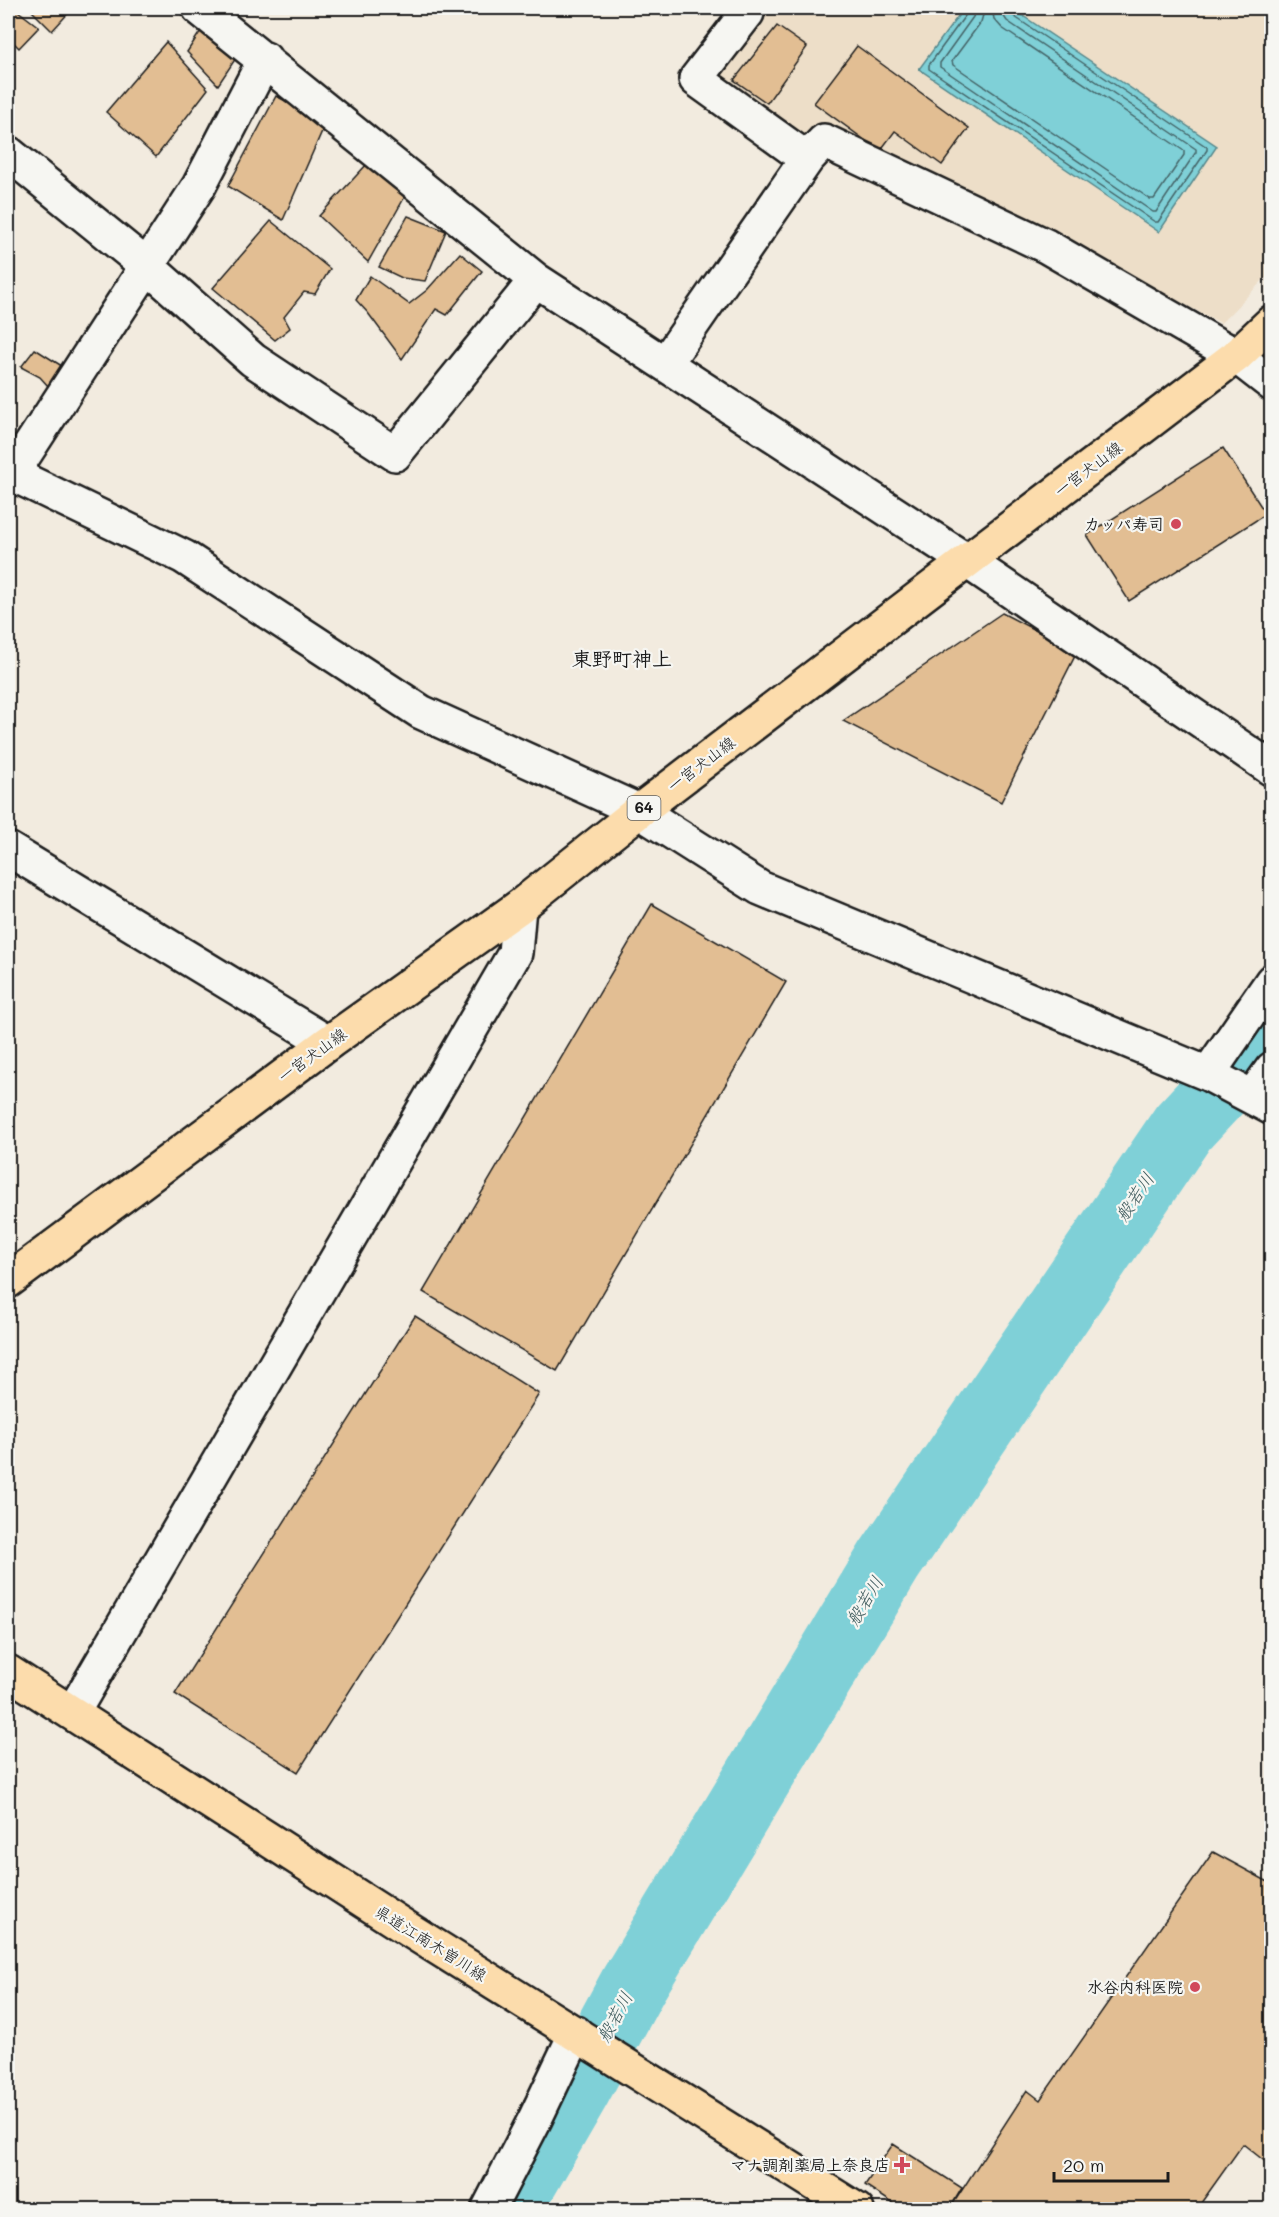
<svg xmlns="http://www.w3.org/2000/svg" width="1279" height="2217" font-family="Mali,'Klee One',sans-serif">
	<rect width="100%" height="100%" fill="#f2ebdf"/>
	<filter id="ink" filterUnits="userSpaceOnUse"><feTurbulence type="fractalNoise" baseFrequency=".0167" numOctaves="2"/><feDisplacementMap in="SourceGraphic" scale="12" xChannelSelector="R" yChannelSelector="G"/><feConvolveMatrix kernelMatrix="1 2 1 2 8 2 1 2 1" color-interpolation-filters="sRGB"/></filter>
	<g filter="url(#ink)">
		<path fill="#eddec8" d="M747,8H1271V272L1221,323L980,201L806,143L708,80Z"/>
		<path fill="#7fd0d7" stroke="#57888c" stroke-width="1.5" d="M964,8H1011L1217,146L1159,232L919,69Z"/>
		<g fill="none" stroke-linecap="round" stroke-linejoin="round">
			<path stroke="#446467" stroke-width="1.5" d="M968,8L967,13L929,65V69L1155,222H1158L1207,150V147L1012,15L1009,8
				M976,8L973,17L940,63V67L1153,212H1156L1196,152V149L1007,21L1003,15L1001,8
				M985,8L981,22L952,61L953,65L1150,199H1154L1184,155V151L1002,28L994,19L992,8"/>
			<path stroke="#7fd0d7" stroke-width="68" d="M507,2210L577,2089L633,1985L889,1561L1183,1127L1254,1051L1272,1024"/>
		</g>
		<path fill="#e2be93" stroke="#1c1c1c" stroke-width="1.5" d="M8,8H14L39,27L19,48L8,37Z
			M29,8H73L52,31Z
			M777,26L807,47L767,103L734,80Z
			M202,29L238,55L218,85L187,52Z
			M166,42L208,89L156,157L106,112Z
			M857,46L969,128L942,165L895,131L880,151L814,103Z
			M276,96L326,122L283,220L228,186Z
			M368,163L407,193L368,262L319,216Z
			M408,216L446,231L425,281L402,278L379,267Z
			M271,221L330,269L315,294L304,292L284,317L290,328L275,340L213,288Z
			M460,253L482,271L447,315L436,309L402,359L368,313L356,300L370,276L409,304L427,290Z
			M35,349L65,368L49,387L40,377L21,367Z
			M1223,448L1266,514L1129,601L1087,535Z
			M1002,613L1077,652L1001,802L843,721Z
			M652,904L786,982L557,1371L423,1292Z
			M415,1316L539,1394L298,1772L175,1694Z
			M1213,1852L1272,1884V2167L1243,2144L1196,2210H949L1027,2090L1040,2100Z
			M893,2144L962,2188L949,2210H903L865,2185Z"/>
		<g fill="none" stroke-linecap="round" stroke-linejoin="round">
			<g stroke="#1c1c1c" stroke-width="38">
				<path id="minor" d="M739,8L747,13L696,79L807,159L824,141L1046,246L1236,356L1272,384
					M8,153L147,266L253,360L395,454L536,280L199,8
					M536,280L967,561L1272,769
					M665,364L807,159
					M8,472L184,557L421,712L639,811L760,888L1208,1074L1272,1108
					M8,480L199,186L265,59
					M8,849L328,1043
					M1208,1074L1272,981
					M1252,1097L1272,1069
					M73,1712L515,953L519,907
					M488,2210L535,2119L576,2033"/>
			</g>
			<g stroke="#1c1c1c" stroke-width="38">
				<path id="major" d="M8,1281L328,1043L519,907L639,811L1236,356L1272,322
					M8,1672L411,1931L857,2210"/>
			</g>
			<use href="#minor" stroke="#f6f6f2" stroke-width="33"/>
			<use href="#major" stroke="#fcdcac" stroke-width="33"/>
		</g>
	</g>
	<g fill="#d1495b" stroke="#f6f6f2" stroke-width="2">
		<circle cx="1176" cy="524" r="6"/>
		<circle cx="1195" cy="1987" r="6"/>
		<path d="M899 2156h6v6h6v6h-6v6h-6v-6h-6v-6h6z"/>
	</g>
	<g text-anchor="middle" stroke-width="4.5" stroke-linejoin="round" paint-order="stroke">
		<rect fill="#f6f6f2" stroke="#5d5d5c" stroke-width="1.5" x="627.5" y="796" width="33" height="24" rx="4.5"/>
		<g font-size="15" font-weight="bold" fill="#1c1c1c">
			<text x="644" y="813">64</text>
		</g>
		<g font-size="16" fill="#1c1c1c" stroke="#f6f6f2">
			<text transform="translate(1088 469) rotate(-37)" y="6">一宮犬山線</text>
			<text transform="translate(701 764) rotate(-37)" y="6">一宮犬山線</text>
			<text transform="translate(312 1055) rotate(-36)" y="6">一宮犬山線</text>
			<text transform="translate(431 1943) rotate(32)" y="6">県道江南木曽川線</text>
		</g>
		<g font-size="16" font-weight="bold" fill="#1c1c1c" stroke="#f6f6f2" text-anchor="end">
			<text x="1164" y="530">カッパ寿司</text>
			<text x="1183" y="1993">水谷内科医院</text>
			<text x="890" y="2171">マナ調剤薬局上奈良店</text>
		</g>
		<g font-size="18" font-style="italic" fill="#3f5b5d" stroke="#f6f6f2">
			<text transform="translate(1135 1197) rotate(-56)" y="6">般若川</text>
			<text transform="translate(865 1601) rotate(-59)" y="6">般若川</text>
			<text transform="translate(615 2017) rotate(-61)" y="6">般若川</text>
		</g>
		<g font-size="20" font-weight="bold" fill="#1c1c1c" stroke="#f6f6f2">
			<text x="622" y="666">東野町神上</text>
		</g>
	</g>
	<rect width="1279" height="2217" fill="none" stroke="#f6f6f2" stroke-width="30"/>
	<rect x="15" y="15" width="1249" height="2187" fill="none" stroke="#1c1c1c" stroke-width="2" filter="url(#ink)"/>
	<path d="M1054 2172v9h114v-9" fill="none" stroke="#1c1c1c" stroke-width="3"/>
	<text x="1063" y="2172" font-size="18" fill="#1c1c1c" stroke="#f6f6f2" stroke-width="4.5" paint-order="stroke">20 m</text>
</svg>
